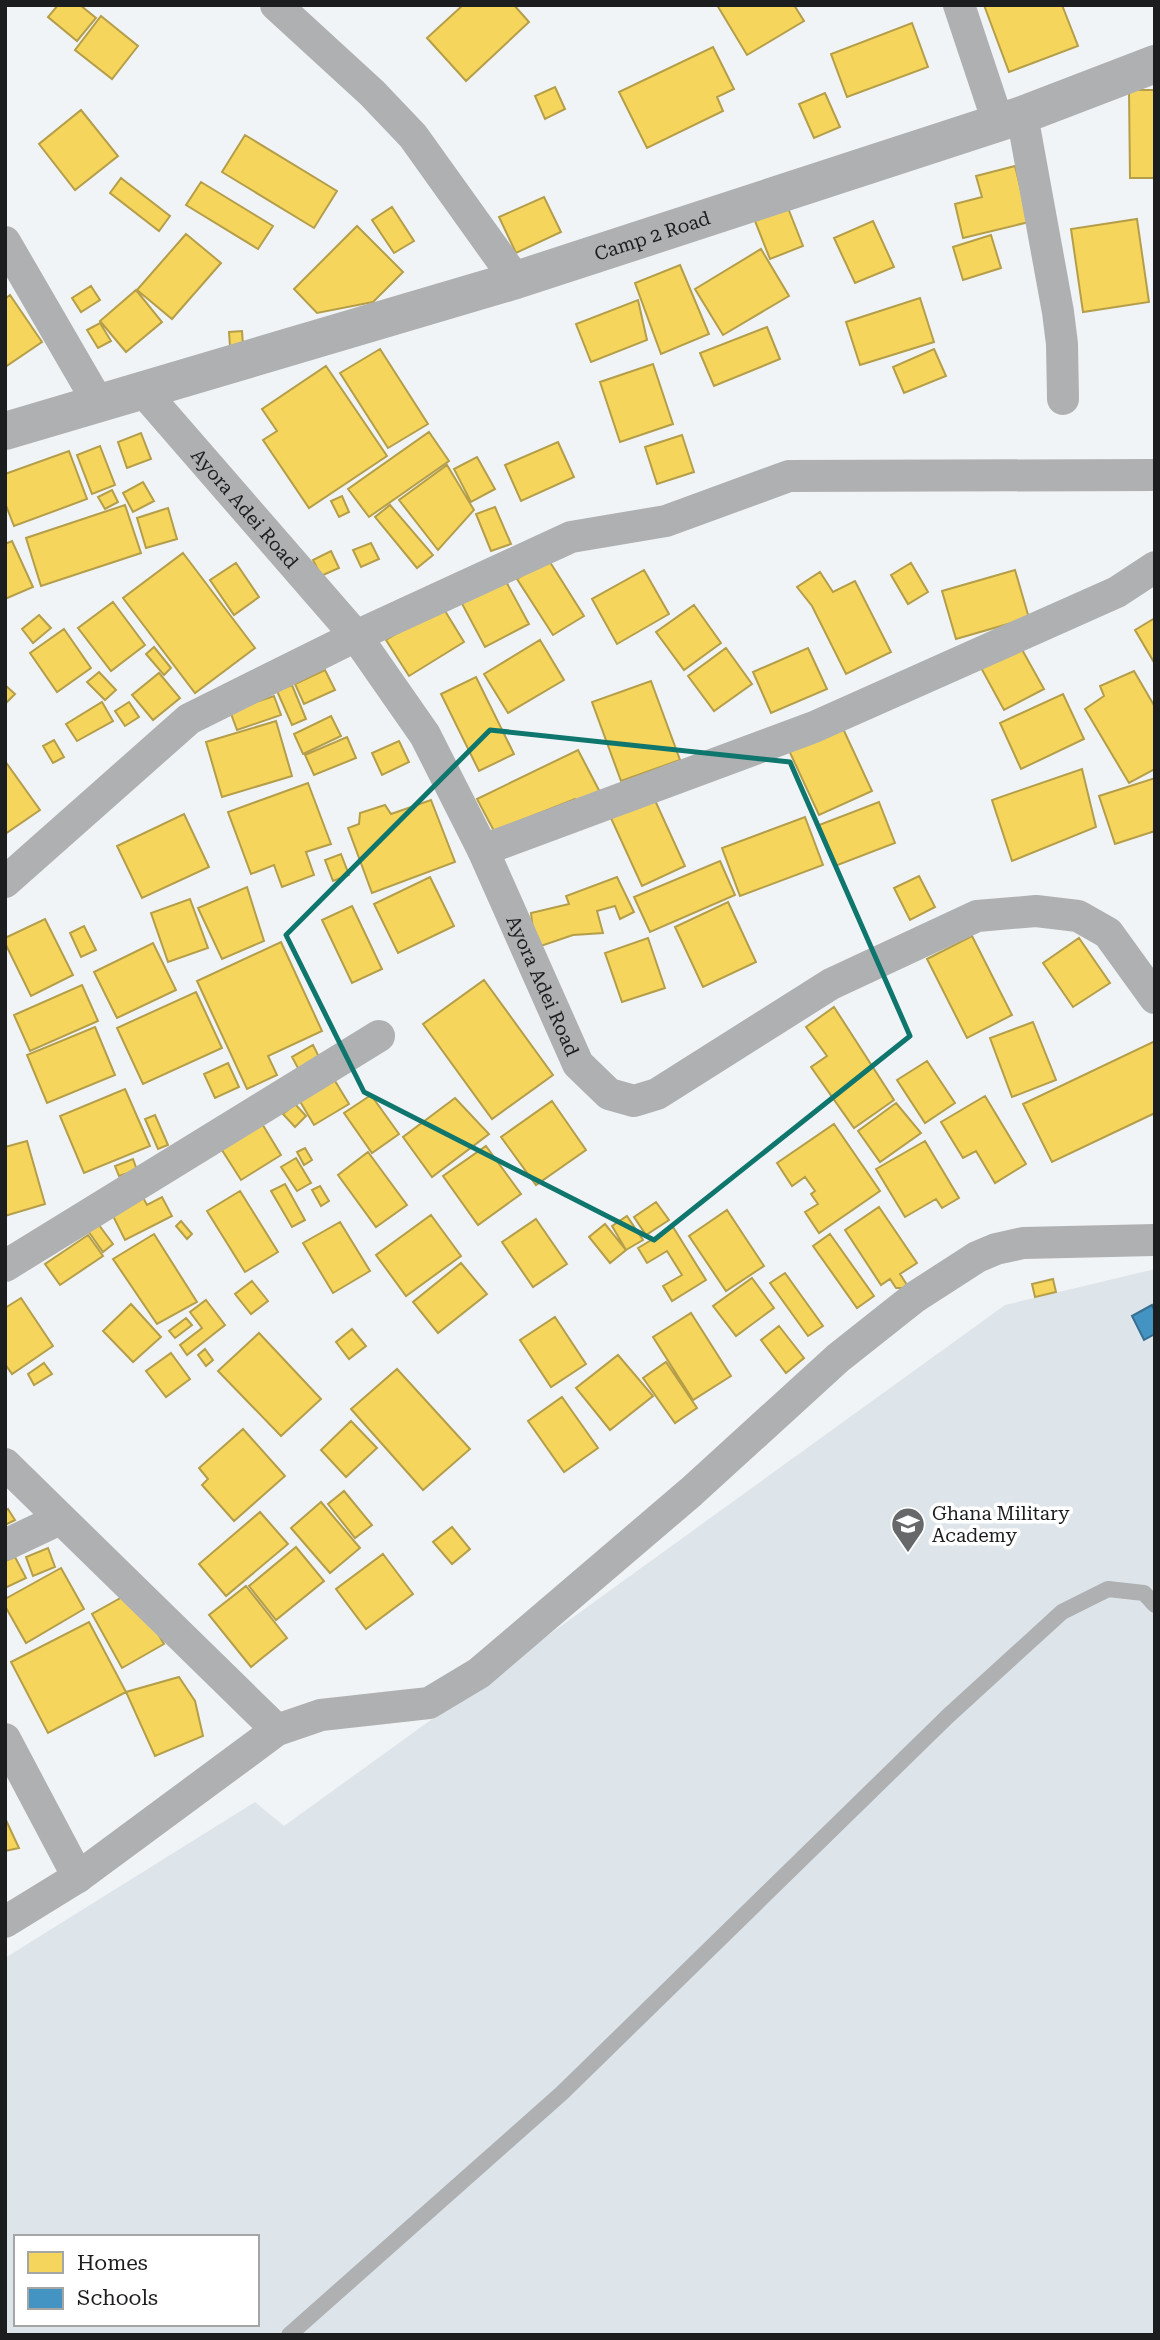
<svg xmlns="http://www.w3.org/2000/svg" width="1160" height="2340" font-family="'Roboto Serif',serif">
	<rect width="100%" height="100%" fill="#f1f4f6"/>
	<path fill="#dde5eb" fill-rule="evenodd" d="M1155,1269V2335H5V1958L255,1802L284,1826L1005,1305ZM16,2237H257V2324H16Z"/>
	<path fill="#f6d55c" stroke="#b49e4a" stroke-width="2" d="M58,5H80L96,18L77,41L48,17Z
		M463,5H514L529,22L466,81L427,38Z
		M717,5H794L804,21L747,55Z
		M984,5H1062L1078,46L1009,72Z
		M101,16L138,46L112,79L75,50Z
		M912,23L928,67L847,97L831,54Z
		M713,47L734,89L717,97L723,111L647,148L619,92Z
		M555,87L565,109L545,119L535,96Z
		M1129,90H1155V178H1130Z
		M825,93L840,127L814,138L799,104Z
		M81,110L118,156L75,190L39,144Z
		M245,135L337,191L314,228L222,172Z
		M1015,166L1029,222L963,238L955,204L982,197L976,176Z
		M121,178L170,216L159,231L110,193Z
		M201,182L273,226L258,249L186,205Z
		M544,197L561,232L516,253L499,217Z
		M392,207L414,241L394,253L372,220Z
		M788,208L803,246L770,259L755,221Z
		M1137,219L1149,302L1083,312L1071,229Z
		M873,221L894,267L855,283L834,238Z
		M357,226L403,272L373,302L317,313L294,289Z
		M186,234L221,263L172,319L137,290Z
		M991,235L1001,268L963,280L953,247Z
		M761,249L789,296L723,335L695,289Z
		M680,265L709,334L661,354L635,283Z
		M91,286L100,300L81,312L72,298Z
		M136,290L162,322L126,352L100,321Z
		M10,295L42,342L5,367V299Z
		M920,298L934,342L860,365L846,322Z
		M638,300L647,340L591,362L576,324Z
		M100,323L111,341L98,348L87,330Z
		M767,327L780,359L714,386L700,353Z
		M242,331L243,345L230,346L229,332Z
		M380,349L428,424L388,448L340,373Z
		M934,349L946,376L904,393L893,367Z
		M653,364L673,424L620,442L600,382Z
		M326,366L387,456L309,508L263,440L277,431L262,409Z
		M429,432L449,461L369,517L348,489Z
		M141,433L151,459L127,468L118,442Z
		M682,435L694,472L657,484L645,447Z
		M558,442L574,477L521,501L505,465Z
		M100,446L115,485L92,494L77,455Z
		M69,451L87,499L14,526L5,503V474Z
		M477,457L495,489L471,502L454,469Z
		M447,465L474,510L438,550L399,500Z
		M143,482L154,501L133,512L123,493Z
		M112,490L118,502L105,509L98,497Z
		M342,496L349,512L339,517L331,501Z
		M125,505L141,553L41,586L26,538Z
		M390,505L433,555L417,568L375,517Z
		M495,507L511,544L491,551L476,514Z
		M168,508L177,539L146,548L137,518Z
		M12,541L33,587L5,599V544Z
		M371,543L379,559L361,567L353,550Z
		M331,551L339,568L321,576L313,560Z
		M183,553L255,648L195,693L123,598Z
		M548,559L584,616L553,635L517,579Z
		M236,563L259,597L234,615L210,580Z
		M911,563L928,592L908,604L891,575Z
		M644,570L669,614L617,644L592,599Z
		M1015,570L1029,618L956,639L942,591Z
		M820,572L833,592L855,581L891,652L846,674L812,606L797,587Z
		M503,576L529,624L485,647L459,598Z
		M113,602L145,645L111,671L78,628Z
		M694,605L721,643L684,670L656,632Z
		M442,606L464,642L409,676L386,640Z
		M39,615L51,628L33,643L22,629Z
		M1155,618V664L1135,630Z
		M64,629L91,668L57,692L30,653Z
		M540,640L564,680L508,713L484,674Z
		M1020,646L1044,689L1004,710L980,666Z
		M154,647L171,668L164,675L146,654Z
		M726,648L752,684L714,711L688,676Z
		M808,648L827,689L771,713L753,672Z
		M325,670L335,690L304,704L295,684Z
		M1134,671L1155,707V769L1129,783L1085,709L1104,696L1100,686Z
		M99,672L116,690L105,700L87,682Z
		M159,673L180,698L153,720L132,695Z
		M476,677L514,754L479,771L441,694Z
		M651,681L680,760L621,781L592,702Z
		M5,685L15,694L5,704Z
		M292,685L306,719L292,725L277,691Z
		M1063,694L1084,739L1021,769L1000,723Z
		M274,696L281,715L237,730L230,711Z
		M102,702L113,721L77,741L66,724Z
		M129,702L139,717L125,726L115,711Z
		M331,716L341,736L303,754L294,734Z
		M839,720L872,791L819,815L786,744Z
		M276,721L292,776L222,797L206,742Z
		M347,737L356,758L314,775L305,755Z
		M54,740L64,757L53,763L43,746Z
		M399,741L409,762L382,775L372,753Z
		M578,750L602,796L578,804L575,799L494,831L477,799Z
		M5,761L40,810L5,834Z
		M1082,769L1096,827L1012,861L992,800Z
		M1155,778V831L1115,844L1099,796Z
		M308,783L331,844L306,852L314,875L282,887L274,865L251,874L228,812Z
		M653,796L685,866L642,886L610,816Z
		M431,800L455,862L372,893L348,828L359,824L360,813L385,805L391,814Z
		M879,802L895,843L835,866L819,825Z
		M184,814L209,867L142,898L117,846Z
		M805,817L823,865L740,896L722,848Z
		M341,854L349,875L333,881L325,860Z
		M720,861L735,895L650,932L634,897Z
		M919,876L935,907L910,920L894,888Z
		M430,877L454,926L398,953L374,904Z
		M617,877L634,912L620,919L615,906L597,911L603,933L573,935L535,948L531,913L569,904L566,896Z
		M247,887L264,941L222,959L198,908Z
		M190,899L208,948L168,962L151,913Z
		M728,902L756,962L703,987L675,927Z
		M352,906L382,969L352,983L322,920Z
		M45,919L73,975L31,996L5,943V938Z
		M84,926L96,950L81,957L70,933Z
		M972,936L1012,1015L967,1038L927,959Z
		M648,938L665,988L622,1002L605,953Z
		M1079,938L1110,983L1073,1007L1043,963Z
		M281,942L322,1031L268,1056L277,1075L247,1089L197,981Z
		M153,943L176,990L117,1018L94,972Z
		M484,980L553,1075L492,1119L423,1024Z
		M82,985L98,1021L30,1051L14,1015Z
		M196,992L222,1048L143,1084L117,1028Z
		M834,1007L894,1100L854,1128L811,1067L827,1056L806,1027Z
		M1033,1022L1056,1080L1012,1097L990,1038Z
		M95,1027L115,1075L47,1103L27,1055Z
		M1155,1041V1113L1052,1162L1023,1104Z
		M313,1045L320,1059L299,1070L292,1057Z
		M927,1061L955,1103L925,1123L897,1080Z
		M228,1063L239,1087L215,1098L204,1074Z
		M332,1076L349,1104L314,1125L298,1098Z
		M125,1089L150,1146L84,1173L60,1116Z
		M371,1095L399,1134L372,1153L344,1113Z
		M985,1096L1026,1164L995,1183L976,1151L963,1158L941,1122Z
		M455,1098L489,1134L432,1177L403,1137Z
		M552,1101L586,1150L536,1185L501,1137Z
		M896,1103L921,1133L880,1162L858,1131Z
		M295,1104L306,1116L295,1127L283,1114Z
		M155,1115L168,1145L158,1149L145,1119Z
		M261,1122L281,1155L241,1180L220,1147Z
		M834,1124L880,1191L819,1233L805,1212L818,1204L811,1194L815,1191L805,1177L792,1186L777,1163Z
		M27,1141L45,1204L5,1216V1147Z
		M925,1141L959,1198L942,1208L936,1199L905,1217L876,1169Z
		M486,1146L521,1194L478,1225L443,1176Z
		M305,1148L312,1160L304,1165L297,1152Z
		M368,1152L407,1205L376,1227L338,1175Z
		M296,1158L311,1183L297,1191L281,1167Z
		M133,1159L137,1170L119,1176L115,1166Z
		M285,1184L305,1220L292,1227L271,1191Z
		M320,1186L329,1201L321,1206L312,1190Z
		M139,1190L147,1205L162,1197L172,1216L125,1240L108,1206Z
		M240,1191L278,1252L245,1272L207,1211Z
		M656,1202L669,1220L646,1235L634,1217Z
		M879,1207L917,1263L900,1274L909,1288H896L890,1279L881,1285L845,1230Z
		M727,1210L764,1266L726,1291L689,1236Z
		M431,1215L461,1256L406,1296L376,1255Z
		M627,1216L643,1240L626,1250L612,1226Z
		M536,1219L567,1264L533,1287L502,1242Z
		M96,1221L113,1244L103,1252L86,1228Z
		M181,1221L192,1234L187,1239L176,1226Z
		M340,1222L370,1271L333,1293L303,1243Z
		M605,1224L626,1250L610,1263L589,1237Z
		M673,1227L706,1280L672,1301L663,1286L682,1275L667,1251L647,1263L638,1248Z
		M154,1234L197,1302L157,1324L113,1259Z
		M830,1234L874,1296L857,1308L813,1246Z
		M88,1235L103,1256L60,1285L45,1264Z
		M461,1263L487,1294L438,1333L413,1302Z
		M785,1273L823,1326L808,1336L770,1283Z
		M752,1278L774,1308L736,1336L713,1306Z
		M1053,1279L1056,1292L1035,1297L1032,1284Z
		M252,1281L268,1301L251,1314L235,1294Z
		M21,1298L53,1346L12,1374L5,1364V1308Z
		M206,1300L225,1325L187,1355L180,1345L202,1328L190,1312Z
		M131,1304L161,1337L133,1362L103,1331Z
		M691,1313L731,1376L693,1400L653,1337Z
		M555,1317L586,1364L551,1387L520,1340Z
		M186,1318L192,1325L175,1338L169,1331Z
		M779,1326L804,1358L786,1373L761,1340Z
		M352,1329L366,1346L349,1359L336,1342Z
		M259,1333L321,1399L281,1436L218,1371Z
		M205,1349L213,1360L206,1366L198,1355Z
		M171,1353L190,1379L166,1397L146,1371Z
		M618,1355L653,1396L610,1430L576,1388Z
		M666,1362L697,1408L675,1423L643,1378Z
		M44,1363L52,1374L34,1385L28,1374Z
		M397,1369L470,1449L423,1490L351,1409Z
		M562,1397L598,1448L564,1472L528,1421Z
		M351,1421L377,1448L346,1477L321,1450Z
		M243,1429L285,1476L234,1521L202,1485L208,1479L199,1468Z
		M344,1491L372,1525L355,1538L328,1504Z
		M321,1502L360,1548L330,1573L291,1528Z
		M8,1509L15,1520L5,1525V1511Z
		M260,1512L288,1544L226,1596L199,1564Z
		M452,1527L470,1549L452,1564L433,1542Z
		M296,1547L324,1581L276,1620L249,1586Z
		M48,1548L55,1567L33,1576L26,1557Z
		M383,1554L413,1594L366,1629L336,1589Z
		M15,1557L26,1578L5,1588V1561Z
		M61,1568L84,1609L26,1643L5,1606V1599Z
		M246,1586L287,1638L251,1667L209,1615Z
		M133,1591L164,1644L122,1668L92,1614Z
		M89,1622L126,1692L48,1733L11,1662Z
		M179,1677L195,1701L203,1736L155,1756L126,1692Z
		M5,1818L19,1848L5,1851Z"/>
	<path fill="#4393c3" stroke="#377092" stroke-width="2" d="M1152,1305L1155,1311V1334L1144,1340L1132,1316Z"/>
	<g fill="none" stroke-linecap="round" stroke-linejoin="round">
		<path stroke="#afb0b1" stroke-width="16" d="M289,2335L562,2093L948,1716L1062,1612L1108,1589L1144,1593L1155,1605"/>
		<g stroke="#afb0b1" stroke-width="32">
			<path d="M276,5L372,93L413,136L516,280"/>
			<path d="M959,5L998,122"/>
			<path d="M1022,115L1058,312L1062,344L1063,399"/>
			<path d="M5,242L99,404"/>
			<path id="s1" d="M144,392L356,636L425,735L483,850L578,1064L609,1094L634,1101L657,1094L831,984L977,916L1036,911L1078,916L1108,933L1155,998"/>
			<path d="M483,850L814,727L1117,592L1155,567"/>
			<path d="M5,882L189,719L356,636L571,537L666,521L789,476L1155,475"/>
			<path d="M5,1266L379,1036"/>
			<path d="M5,1464L277,1730"/>
			<path d="M5,1545L60,1519"/>
			<path d="M5,1739L78,1877"/>
			<path d="M5,1922L78,1877L277,1730L321,1715L429,1703L479,1673L691,1492L838,1358L915,1297L977,1257L996,1249L1023,1243L1155,1240"/>
		</g>
		<path stroke="#afb0b1" stroke-width="38" id="s2" d="M5,431L516,280L1022,115L1155,64"/>
	</g>
	<path fill="none" stroke="#0f766e" stroke-width="5" stroke-linejoin="round" d="M490,730L790,762L910,1036L654,1240L364,1092L286,935Z"/>
	<defs>
		<g id="school-pin" transform="scale(1.75)"><path d="M0 17L-7.5 6A9.5 9.5 0 1 1 7.5 6Z" fill="#66686a" stroke="#fff"/><path d="M0-5L7-2L0 1L-7-2ZM-4 1L0 2.5L4 1V4Q0 6-4 4Z" fill="#fff"/></g>
	</defs>
	<g fill-rule="evenodd">
		<use href="#school-pin" x="908" y="1524"/>
	</g>
	<g text-anchor="middle" stroke-width="7" stroke-linejoin="round" paint-order="stroke">
		<g font-size="19" fill="#1b1d1f" stroke="#fff">
			<text dy="7" stroke="none"><textPath href="#s2" startOffset="676">Camp 2 Road</textPath></text>
			<text dy="7" stroke="none"><textPath href="#s1" startOffset="154">Ayora Adei Road</textPath></text>
			<text dy="7" stroke="none"><textPath href="#s1" startOffset="721">Ayora Adei Road</textPath></text>
		</g>
		<g font-size="19" fill="#1b1d1f" stroke="#fff" text-anchor="start">
			<text x="932" y="1520">Ghana Military<tspan x="932" dy="22">Academy</tspan></text>
		</g>
	</g>
	<rect width="1160" height="2340" fill="none" stroke="#1b1d1f" stroke-width="14"/>
	<rect x="14" y="2235" width="245" height="91" fill="#ffffff" stroke="#a4a5a5" stroke-width="2"/>
	<rect x="28" y="2252" width="35" height="21" fill="#f6d55c" stroke="#a4a5a5" stroke-width="2"/>
	<text x="77" y="2270" font-size="21" fill="#1b1d1f">Homes</text>
	<rect x="28" y="2288" width="35" height="21" fill="#4393c3" stroke="#a4a5a5" stroke-width="2"/>
	<text x="77" y="2305" font-size="21" fill="#1b1d1f">Schools</text>
</svg>
